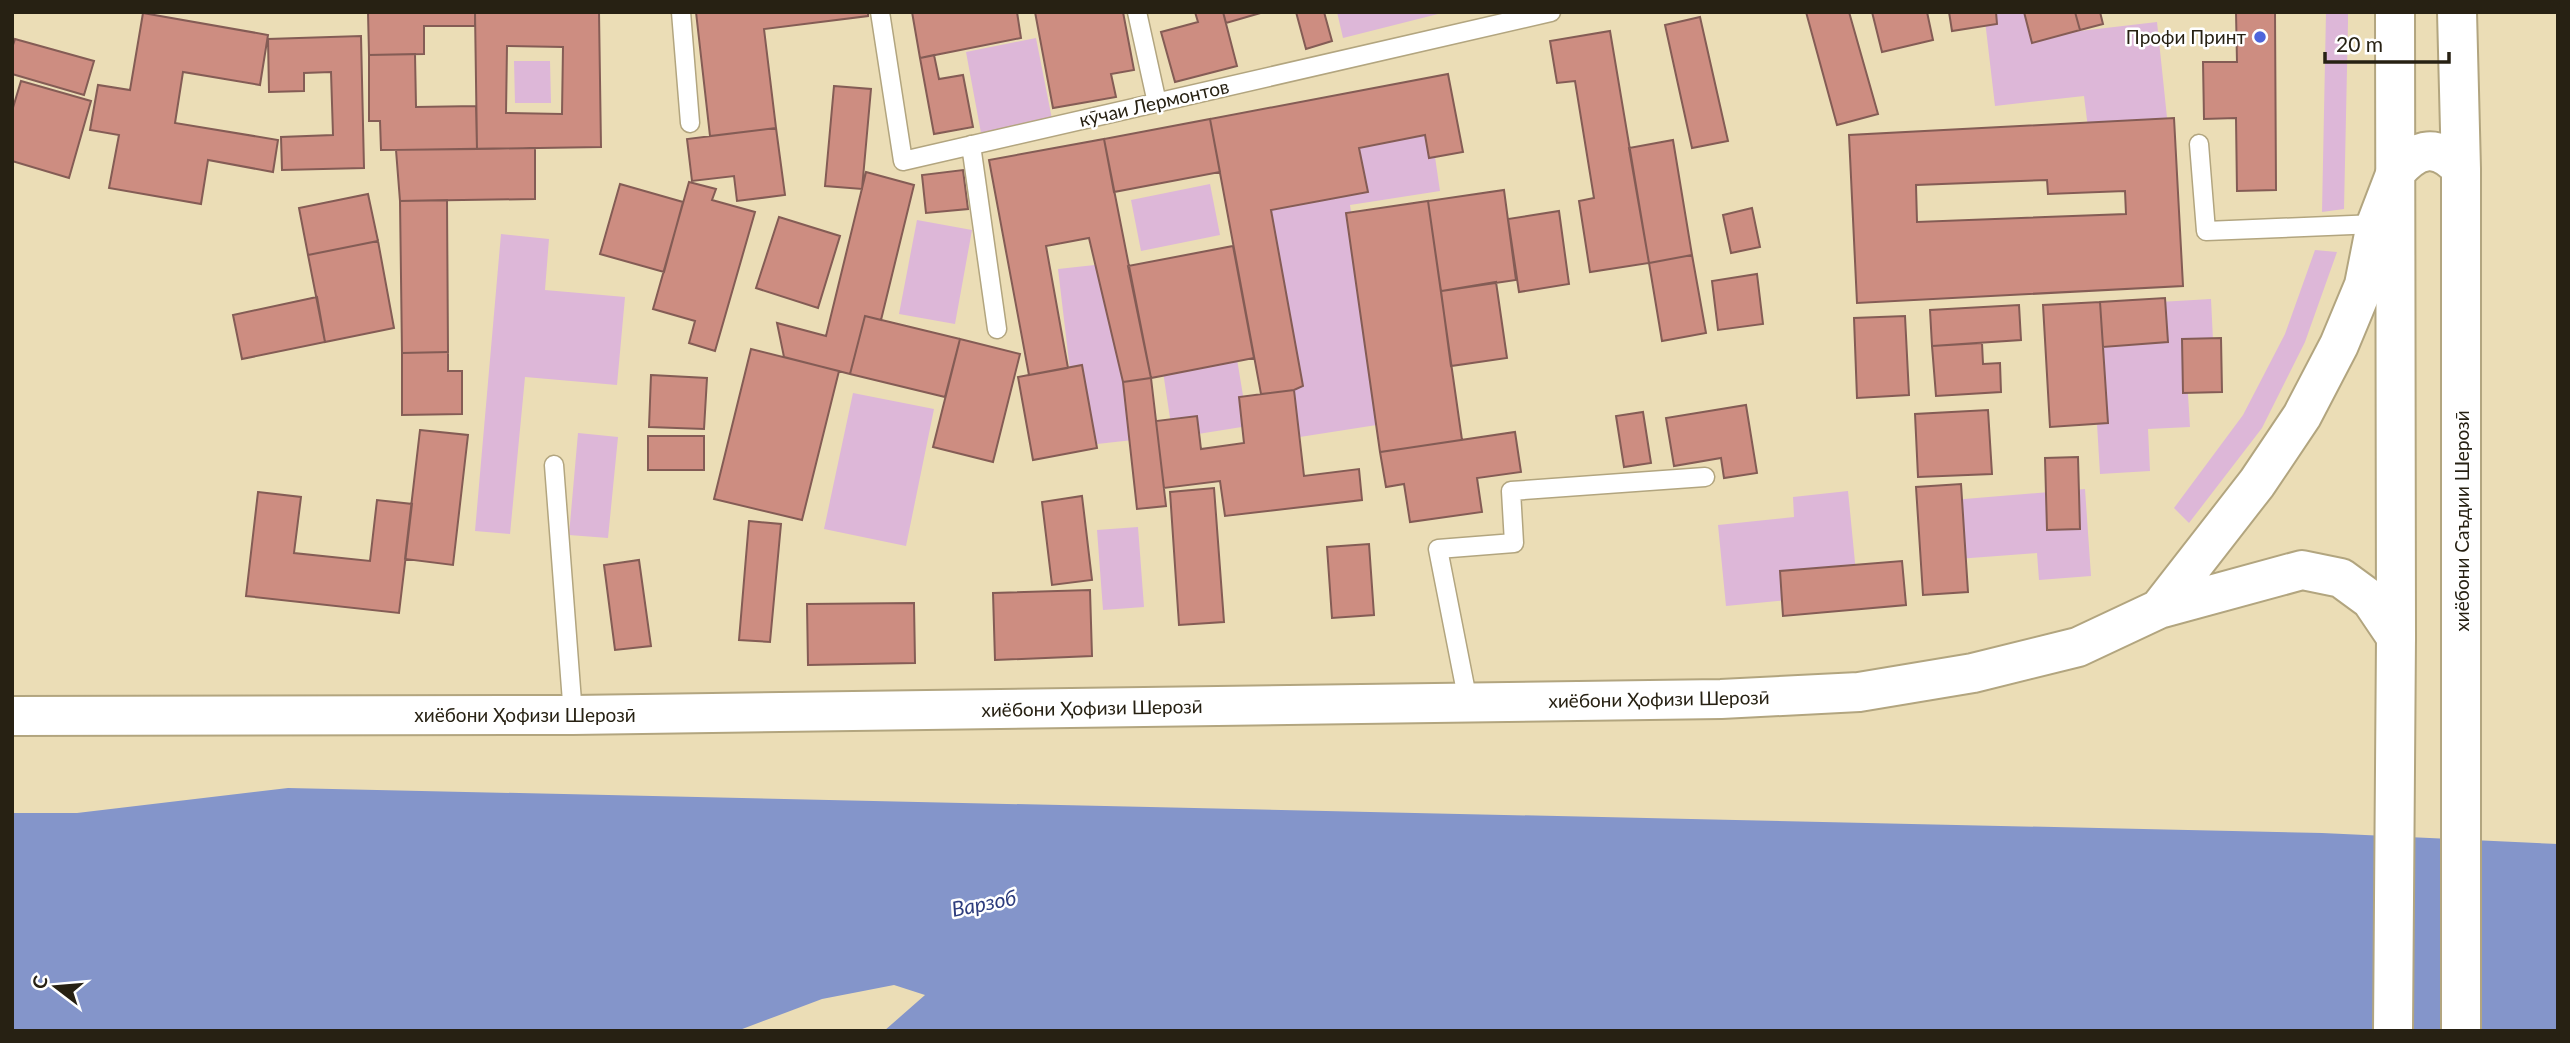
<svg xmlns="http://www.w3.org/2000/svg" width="2570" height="1043" font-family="Lato,sans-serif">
	<rect width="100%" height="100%" fill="#ebddb6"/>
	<path fill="#ddb7d8" d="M1337,12H1446L1343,38Z
		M1984,12H2034L2037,36L2157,22L2168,127L2089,136L2084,96L1995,106Z
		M2326,12H2348V22L2344,209L2322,212Z
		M1036,38L1052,119L981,133L966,52Z
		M514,61H550L551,103H515Z
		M1430,123L1440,191L1350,205L1383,424L1287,439L1250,200L1347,136Z
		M1210,184L1220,235L1141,251L1131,200Z
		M917,220L972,230L955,324L899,314Z
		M501,234L549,239L545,290L625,297L617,385L525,377L510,534L475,531Z
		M2315,250L2337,252L2305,342L2262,428L2189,523L2174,508L2243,415L2285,334Z
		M1113,263L1133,440L1079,446L1058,269Z
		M2211,299L2214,361L2186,362L2190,427L2148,429L2150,471L2100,474L2090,306Z
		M1236,353L1248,426L1173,438L1162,365Z
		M853,393L934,409L906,546L824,529Z
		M578,433L618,437L608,538L569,535Z
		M2085,489L2091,576L2039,580L2037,553L1957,559L1952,500Z
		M1848,491L1858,593L1726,606L1718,525L1794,517L1793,497Z
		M1138,527L1144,607L1103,610L1097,530Z"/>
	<path fill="#8495ca" d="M288,788L2322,833L2558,844V1031H884L925,995L894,985L822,999L737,1031H12V813H77Z"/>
	<path fill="#cd8d81" stroke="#845c55" stroke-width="2" fill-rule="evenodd" d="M368,12H475V26H424V54L369,55Z
		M475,12H599L601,147L477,149ZM507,46L563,47L562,114L506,113Z
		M696,12H868V16L764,29L776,128L710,136Z
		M912,12H1017L1021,38L920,58Z
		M1035,12H1123L1134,70L1111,74L1116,97L1053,108Z
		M1195,12H1223L1237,66L1175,82L1161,32L1198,22Z
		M1223,12H1264L1226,23Z
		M1296,12H1324L1332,41L1306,49Z
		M1806,12H1849L1878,114L1837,125Z
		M1872,12H1927L1933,40L1882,52Z
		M1949,12H1996L1997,24L1952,31Z
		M2024,12H2075L2080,30L2032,43Z
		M2075,12H2100L2103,24L2080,30Z
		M2236,12H2275L2276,190L2237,191L2236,118L2204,119L2203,62H2237Z
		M143,13L268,35L260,85L183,72L175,123L278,140L273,172L208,160L201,204L109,188L119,135L90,130L98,85L130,90Z
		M1700,17L1728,141L1692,148L1665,25Z
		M1610,31L1649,263L1590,272L1579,201L1594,198L1575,81L1557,83L1550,41Z
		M361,36L364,168L282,170L281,137L333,135L331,72L304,73V91L269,92L268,39Z
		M15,39L94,61L84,95L12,74V48Z
		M415,54L416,107L476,106L477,149L381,150L380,121H369V55Z
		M934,55L939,79L963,75L973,127L934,134L920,58Z
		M1448,74L1463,152L1429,158L1425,135L1359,148L1368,192L1271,210L1303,386L1294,390L1261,394L1210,119Z
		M21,81L91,101L69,178L12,161V111Z
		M834,86L871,89L862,189L825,186Z
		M2174,118L2183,286L1857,303L1849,135ZM2047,180L2048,194L2125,191L2126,214L1917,222L1916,185Z
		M1210,119L1220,172L1114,192L1104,139Z
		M776,128L785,195L737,201L734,176L692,181L687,139Z
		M1104,139L1151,378L1123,382L1089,238L1046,246L1068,368L1029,375L989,160Z
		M1673,140L1692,255L1649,263L1629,148Z
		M535,148V199L400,201L396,150Z
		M963,170L968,209L926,213L922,175Z
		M866,172L914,185L881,320L865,316L850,374L784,357L777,323L826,336Z
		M689,182L716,189L712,200L755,212L715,351L689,343L695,321L653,309Z
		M620,184L683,202L664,272L600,254Z
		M1504,190L1516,280L1441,291L1428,201Z
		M368,194L378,241L308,255L299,208Z
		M447,200L448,352L402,353L400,201Z
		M1428,201L1462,440L1380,452L1346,213Z
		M1752,208L1760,247L1731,253L1723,215Z
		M1559,211L1569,284L1519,292L1508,219Z
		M779,217L840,236L818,308L756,288Z
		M378,241L394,328L325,342L308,255Z
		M1233,246L1254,358L1151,378L1128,266Z
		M1692,255L1706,333L1662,341L1649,263Z
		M1757,274L1763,324L1718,330L1712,281Z
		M1496,282L1507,358L1451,366L1441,291Z
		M317,297L325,342L242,359L233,315Z
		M2165,298L2168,342L2103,347L2100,302Z
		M2100,302L2108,423L2050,427L2043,305Z
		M2019,305L2021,340L1932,346L1930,310Z
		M865,316L960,339L945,397L850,374Z
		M1905,316L1909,395L1857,398L1854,318Z
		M2221,338L2222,392L2183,393L2182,339Z
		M960,339L1020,354L993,462L933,447Z
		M1982,343L1983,364L2000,363L2001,392L1936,396L1932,346Z
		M751,349L839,371L802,520L714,499Z
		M448,352V371H462V414L402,415V353Z
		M1082,365L1097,448L1033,460L1018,377Z
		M651,375L707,378L704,429L649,427Z
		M1151,378L1166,506L1137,509L1123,382Z
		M1294,390L1304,476L1359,469L1362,500L1225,516L1220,481L1164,488L1156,421L1197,416L1201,449L1244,443L1239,397Z
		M1746,405L1757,473L1724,478L1721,458L1674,466L1666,418Z
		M1988,410L1992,474L1918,477L1915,414Z
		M1643,412L1651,463L1624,467L1616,416Z
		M420,430L468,435L453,565L405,559Z
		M1515,432L1521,472L1477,478L1482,512L1410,522L1404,484L1386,487L1380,452Z
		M648,436H704V470H648Z
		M2078,457L2080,529L2047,530L2045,458Z
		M1961,484L1968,592L1923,595L1916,487Z
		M1214,488L1224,622L1179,625L1170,492Z
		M258,492L301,497L294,553L370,561L377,500L412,504L399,613L246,596Z
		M1082,496L1092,580L1052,585L1042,502Z
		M749,521L781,524L770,642L739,640Z
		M1369,544L1374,615L1332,618L1327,547Z
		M639,560L651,646L615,650L604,565Z
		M1902,561L1906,605L1783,616L1780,571Z
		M1090,590L1092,656L995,660L993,593Z
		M914,603L915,663L808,665L807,604Z"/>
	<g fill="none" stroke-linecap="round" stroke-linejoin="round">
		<g stroke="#b2a57f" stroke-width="21">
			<path id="service" d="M681,12L690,123
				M880,12L903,161L1551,12
				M1137,12L1157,103
				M2199,144L2206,231L2376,224
				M971,145L997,329
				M554,465L573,715
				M1468,702L1438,549L1514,543L1511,491L1705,477"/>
		</g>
		<g stroke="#b2a57f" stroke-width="42">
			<path id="secondary" d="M2159,609L2257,483L2302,416L2339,345L2364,285L2376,224L2394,177
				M12,716L573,715L1721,699L1859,692L1973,673L2078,647L2159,609L2302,570L2341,578L2371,600L2396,637"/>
		</g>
		<g stroke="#b2a57f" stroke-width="42">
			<path id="trunk" d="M2457,12L2461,169V1031
				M2396,172C2418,147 2437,143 2461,169
				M2393,1031L2396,637L2395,12"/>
		</g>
		<use href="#service" stroke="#fff" stroke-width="18"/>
		<use href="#secondary" stroke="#fff" stroke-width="38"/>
		<use href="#trunk" stroke="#fff" stroke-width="38"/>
	</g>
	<circle fill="#4e66db" stroke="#fff" stroke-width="2.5" cx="2260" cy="37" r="7"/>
	<g text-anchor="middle" stroke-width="5" stroke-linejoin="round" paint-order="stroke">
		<g font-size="19" fill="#272113" stroke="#fff" text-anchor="end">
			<text x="2246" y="44">Профи Принт</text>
		</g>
		<g font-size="19" fill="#272113" stroke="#fff">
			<text transform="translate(1154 103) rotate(-13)" y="7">кӯчаи Лермонтов</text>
			<text transform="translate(2462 521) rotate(-90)" y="7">хиёбони Саъдии Шерозӣ</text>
			<text transform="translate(1659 699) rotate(-1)" y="7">хиёбони Ҳофизи Шерозӣ</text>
			<text transform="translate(1092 708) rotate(-1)" y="7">хиёбони Ҳофизи Шерозӣ</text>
			<text x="525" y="722">хиёбони Ҳофизи Шерозӣ</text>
		</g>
		<g font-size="21" font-style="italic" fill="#2d3c7d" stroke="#fff">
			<text transform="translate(984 904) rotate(-11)" y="7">Варзоб</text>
		</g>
	</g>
	<rect width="2570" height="1043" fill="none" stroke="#272113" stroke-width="28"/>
	<g transform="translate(56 987) rotate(286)" stroke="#ffffff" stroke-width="5" paint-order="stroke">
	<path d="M0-5L12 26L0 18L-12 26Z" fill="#272113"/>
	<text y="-10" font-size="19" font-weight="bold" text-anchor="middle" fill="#272113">С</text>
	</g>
	<path d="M2325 52v10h124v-10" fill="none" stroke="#272113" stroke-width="3.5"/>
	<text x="2336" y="52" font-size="21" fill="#272113" stroke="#ffffff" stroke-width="5" paint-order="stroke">20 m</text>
</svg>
